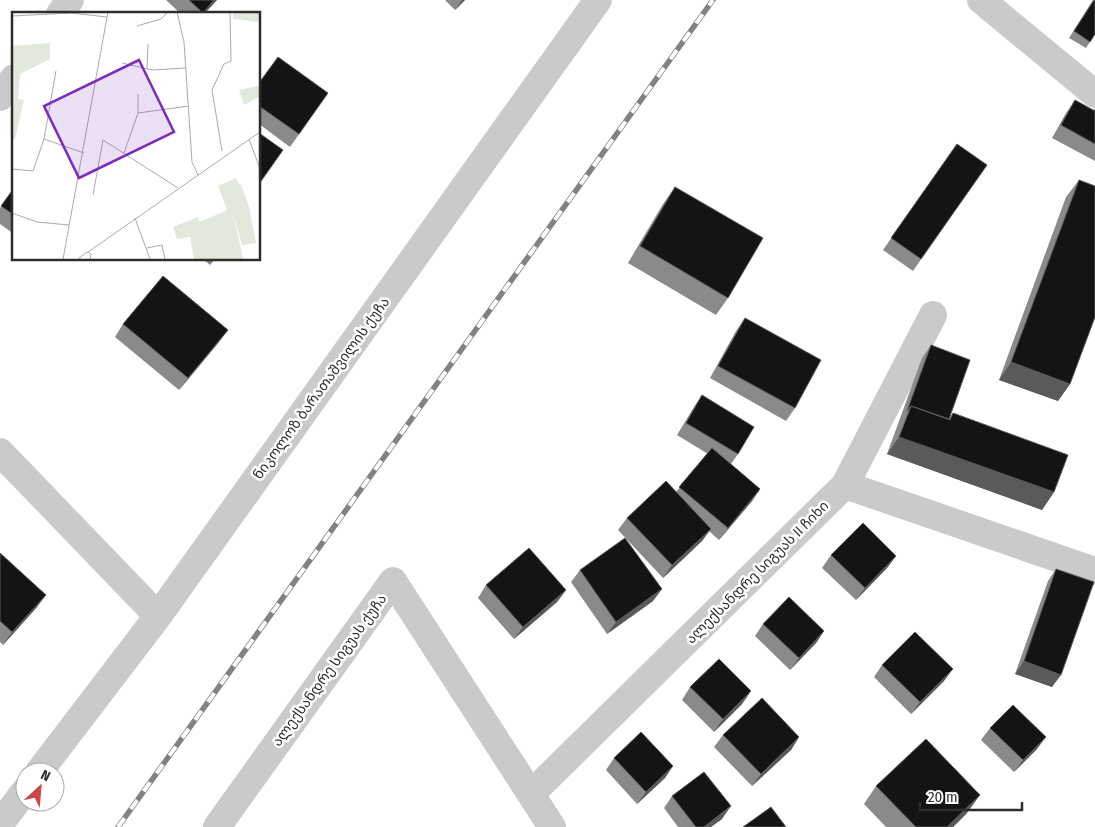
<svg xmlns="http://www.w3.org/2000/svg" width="1095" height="827" font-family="'Fira Sans Condensed','Noto Sans Georgian',sans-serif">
	<rect width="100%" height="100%" fill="#fff"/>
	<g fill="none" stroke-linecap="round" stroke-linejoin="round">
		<path stroke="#cacaca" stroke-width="28" d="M981,0L1095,94
			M60,14L70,0
			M0,97L14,78
			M0,452L158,616
			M845,485L1095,571
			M39,772L158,616L598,0
			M532,793L845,485L933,315
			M0,824L25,791
			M217,827L393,581L552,827"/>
		<g stroke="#828282" stroke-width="5.5">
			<path id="rail" d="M118,827L713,0"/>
		</g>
		<use href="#rail" stroke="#fff" stroke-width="4" stroke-dasharray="11" stroke-linecap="butt"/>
	</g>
	<path fill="#8a8a8a" d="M166,0H217L204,14H181Z
		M445,0H465L455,10Z
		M1093,0L1095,34L1086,48L1069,38Z
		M259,83L328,93L290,147L259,124Z
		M1075,100L1093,111L1095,108V161L1052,138L1066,113Z
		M957,144L987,165L913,271L883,250Z
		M1079,180L1070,384L1058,401L999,380L1066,197Z
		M675,187L728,298L716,315L628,263L663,204Z
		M14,188V234L0,224V208Z
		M203,259H215L210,265Z
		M745,318L795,408L786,421L710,378L736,331Z
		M123,324L219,342L179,390L115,337Z
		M931,345L949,418L953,413L1054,492L1042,510L887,454L922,358Z
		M702,395L738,454L731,464L760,489L752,501L719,540L709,531L702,541L663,578L618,530L627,518L676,492L708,454L677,435L694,407Z
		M0,553L37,607L3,645L0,642Z
		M831,555L896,556L887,568L856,600L822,568Z
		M1056,569L1052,687L1015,674L1048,581Z
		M580,570L653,601L607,634L571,582Z
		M486,585L566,590L557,602L514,639L478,598Z
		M763,624L824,631L816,643L790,670L755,636Z
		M882,665L944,681L911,714L874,677Z
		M690,687L751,691L742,704L714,732L682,700Z
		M990,728L1037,749L1014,772L981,740Z
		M723,735L799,737L791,750L752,786L714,747Z
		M614,758L673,766L665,778L637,804L606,770Z
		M876,786L967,813L953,827H886L864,804Z
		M672,796L722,819L711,827H678L664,808Z"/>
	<path fill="#5a5a5a" d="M214,0H217L204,14H202Z
		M462,0H465L455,10Z
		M228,330L219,342L179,390L188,378Z
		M1011,362L1070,384L1058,401L999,380Z
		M899,437L1054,492L1042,510L887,454Z
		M760,489L752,501L719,540L728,528Z
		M711,529L702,541L663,578L672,565Z
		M896,556L887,568L856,600L865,588Z
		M662,589L653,601L607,634L616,622Z
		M566,590L557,602L514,639L523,627Z
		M46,595L37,607L3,645L12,632Z
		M824,631L816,643L790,670L799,658Z
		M1024,661L1061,675L1052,687L1015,674Z
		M953,669L944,681L911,714L920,702Z
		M751,691L742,704L714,732L723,719Z
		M799,737L791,750L752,786L761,774Z
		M1046,737L1037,749L1014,772L1023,760Z
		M673,766L665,778L637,804L646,792Z
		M980,795L967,813L953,827H947Z
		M731,806L722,819L711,827H704Z"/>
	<path fill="#141414" stroke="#5a5a5a" d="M189,0H214L203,13Z
		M1094,0H1095V34L1090,42L1074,31Z
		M278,57L328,93L299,134L259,106V83Z
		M1075,100L1095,111V144L1061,125Z
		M259,133L283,150L259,184Z
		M957,144L987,165L921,259L891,238Z
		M1079,180L1095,186V317L1070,384L1011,362Z
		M675,187L763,238L728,298L640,246Z
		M14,188V215L1,206Z
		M163,276L228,330L188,378L123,324Z
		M745,318L821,360L795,408L718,366Z
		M931,345L970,360L949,419L911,406L907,411Z
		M702,395L754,427L738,454L686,423Z
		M911,406L950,420L953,413L1068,455L1054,492L899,437Z
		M712,448L760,489L728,528L679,487Z
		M666,481L711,529L672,565L627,518Z
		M863,523L896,556L865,588L831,555Z
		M625,538L662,589L616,622L580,570Z
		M529,548L566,590L523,627L486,585Z
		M0,553L46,595L12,632L0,621Z
		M1056,569L1094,582L1061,675L1024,661Z
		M789,597L824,631L799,658L763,624Z
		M915,632L953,669L920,702L882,665Z
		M719,659L751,691L723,719L690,687Z
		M762,698L799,737L761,774L723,735Z
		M1013,705L1046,737L1023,760L990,728Z
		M641,732L673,766L646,792L614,758Z
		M926,739L980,795L947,827H916L876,786Z
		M704,772L731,806L704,827H696L672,796Z
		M771,807L786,827H743Z"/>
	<g text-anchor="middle" stroke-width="5" stroke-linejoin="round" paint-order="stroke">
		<g font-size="14" fill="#2d2d2d" stroke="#fff">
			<text transform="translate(321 388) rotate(-54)" y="5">ნიკოლოზ ბარათაშვილის ქუჩა</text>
			<text transform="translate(757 572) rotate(-45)" y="5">ალექსანდრე სიგუას II ჩიხი</text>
			<text transform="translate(329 670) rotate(-54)" y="5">ალექსანდრე სიგუას ქუჩა</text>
		</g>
	</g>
	<g transform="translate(12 12)">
		<rect width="248" height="248" fill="#fff"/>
		<path d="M222,204L231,247H182L178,225Z" fill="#e2e9dc"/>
		<path d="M221,0H247V10L221,7ZM247,74V85L232,93L227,78Z" fill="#e2e9dc"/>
		<path d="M38,31V47L8,62L6,87L12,88L3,127H0V34ZM224,166L227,173L229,172L237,195L244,231L230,233L222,204L178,225L165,227L161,215L186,205L188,210L215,198L206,174Z" fill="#e2e9dc"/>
		<path fill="none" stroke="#ababab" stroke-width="1" d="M165,0L172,30L180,150L186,163M0,4L59,1L95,5M125,14L149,7L155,1M110,51L140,58L174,56M135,57L136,32M126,101L177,94M32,127L72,141M237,127L248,157M210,139L200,78L212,52L219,49L218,0M112,141L126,101V82M0,157L21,159L32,127L44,59M81,183L91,128L166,176M0,201L25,210L57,213M123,206L138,247M135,236L150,233L153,247M76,240L248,120M51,247L96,0M66,247L75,240L79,242L78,247"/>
		<path fill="#7b2cbf" fill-opacity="0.15" stroke="#7b2cbf" stroke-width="2.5" d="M127,48L162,120L67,166L32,94Z"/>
		<rect width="248" height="248" fill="none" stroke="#2d2d2d" stroke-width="2.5"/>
	</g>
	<g transform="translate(40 787) rotate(26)"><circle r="24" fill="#ffffff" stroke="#ababab"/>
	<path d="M0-4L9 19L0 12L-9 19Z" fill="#cf4447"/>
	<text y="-8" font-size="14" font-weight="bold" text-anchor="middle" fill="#2d2d2d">N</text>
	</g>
	<path d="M920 802v8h102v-8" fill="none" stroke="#2d2d2d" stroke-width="2.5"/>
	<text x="928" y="802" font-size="15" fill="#2d2d2d" stroke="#ffffff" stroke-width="4" paint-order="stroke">20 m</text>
</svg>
